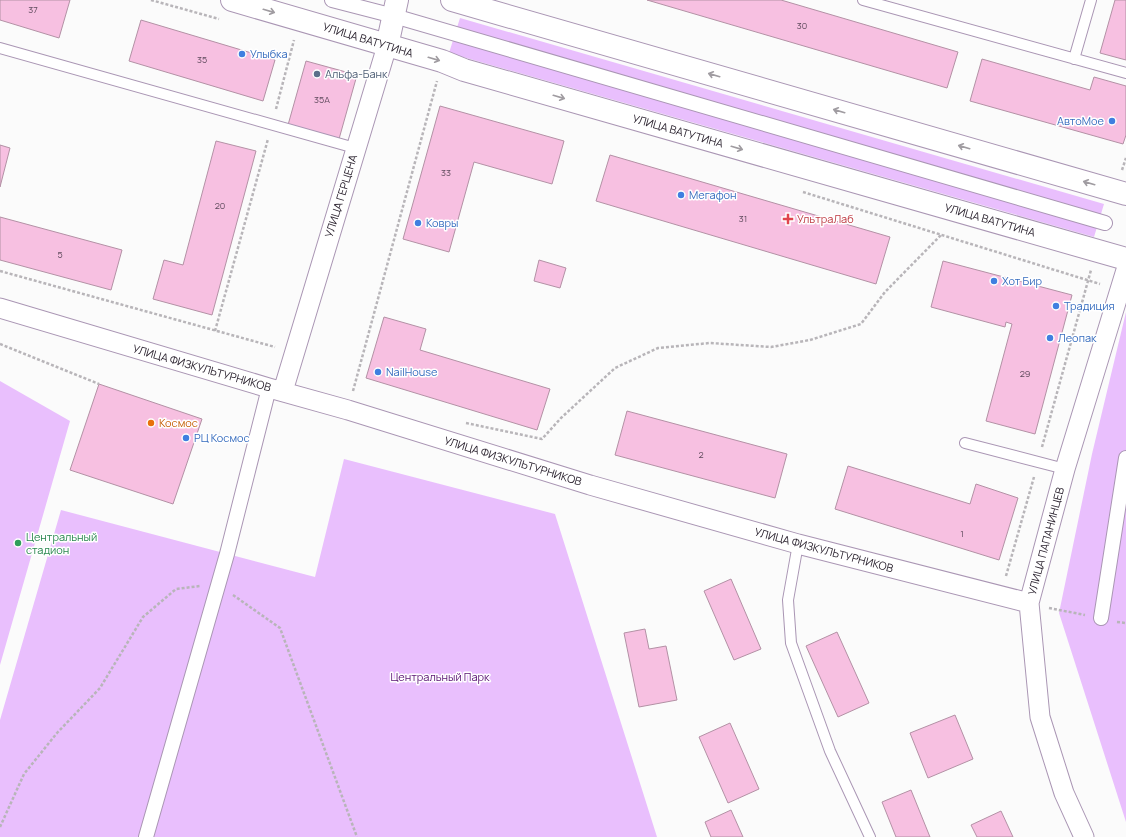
<svg xmlns="http://www.w3.org/2000/svg" width="1126" height="837" font-family="Manrope,sans-serif">
	<rect width="100%" height="100%" fill="#fbfbfb"/>
	<path fill="#e9bffd" d="M460,18L1104,204L1094,237L449,53Z
		M1126,312V822L1059,613L1092,454Z
		M0,381L70,421L0,665Z
		M344,459L555,514L657,837H0V720L61,510L315,577Z"/>
	<path fill="#f7c0e1" stroke="#b391a5" d="M0,0H70L59,38L0,20Z
		M647,0H781L958,52L947,88Z
		M1115,0H1126V60L1100,53Z
		M141,20L275,60L263,101L129,61Z
		M982,59L1090,90L1094,77L1126,86V135L1123,144L970,101Z
		M306,61L357,75L339,139L288,125Z
		M440,106L564,141L552,184L474,162L449,252L403,239Z
		M216,141L256,151L212,315L153,299L164,260L183,265Z
		M0,145L10,148L0,187Z
		M610,155L890,237L876,284L596,201Z
		M0,217L122,250L111,290L0,260Z
		M539,260L566,268L560,288L534,281Z
		M943,261L1072,295L1035,434L986,421L1012,324L1006,322L1005,327L931,307Z
		M384,317L426,329L420,350L550,389L537,430L366,378Z
		M99,384L202,419L173,504L70,470Z
		M627,411L787,454L775,498L615,455Z
		M848,466L970,504L976,484L1018,498L999,560L835,509Z
		M731,579L761,649L734,660L704,591Z
		M645,629L649,649L666,646L677,700L639,707L624,633Z
		M837,632L869,703L838,717L806,646Z
		M955,715L973,759L928,778L910,733Z
		M730,723L759,789L728,803L699,737Z
		M911,790L930,837H896L882,802Z
		M731,810L743,837H711L705,822Z
		M1001,811L1013,837H977L971,825Z"/>
	<g fill="none" stroke-linecap="round" stroke-linejoin="round">
		<g stroke="#aa96b4" stroke-width="12">
			<path id="service" d="M863,0L1126,73
				M0,48L355,148
				M1074,59L1091,0
				M965,443L1065,469
				M798,544L788,600L791,643L830,751L870,837"/>
		</g>
		<g stroke="#aa96b4" stroke-width="16">
			<path id="pedestrian" d="M332,0L394,16L1105,223
				M1101,618L1126,458
				M146,837L227,554L269,388"/>
		</g>
		<g stroke="#aa96b4" stroke-width="21">
			<path id="minor" d="M0,308L269,388L348,410L590,485L798,544L1029,603
				M283,391L387,46
				M1084,837L1064,793L1040,717L1029,603L1065,469L1126,270"/>
		</g>
		<g stroke="#aa96b4" stroke-width="24">
			<path id="tertiary" d="M232,0L442,61L464,70L1126,259
				M452,0L1126,194
				M387,46L397,0"/>
		</g>
		<path stroke="#b8b5b9" stroke-width="2.5" stroke-dasharray="3 2" stroke-linecap="butt" d="M151,0L219,19
			M276,109L294,40
			M1122,170L1126,158
			M803,192L1100,284
			M0,271L275,347
			M215,331L268,139
			M0,344L99,384
			M353,391L437,81
			M466,423L542,439L561,418L615,368L658,348L710,343L771,347L810,340L861,324L885,292L942,234
			M1042,447L1091,270
			M1006,576L1034,477
			M233,595L280,628L357,837
			M1049,608L1085,615
			M1117,622L1126,623
			M0,827L24,774L57,733L100,688L143,617L176,589L200,586"/>
		<use href="#service" stroke="#fff" stroke-width="10"/>
		<use href="#pedestrian" stroke="#fff" stroke-width="14"/>
		<use href="#minor" stroke="#fff" stroke-width="19"/>
		<use href="#tertiary" stroke="#fff" stroke-width="22"/>
	</g>
	<defs><path id="oneway-shaft" d="M-6 0H5M1.5-3L5.5 0L1.5 3" fill="none" stroke-width="1.6" stroke-linecap="round" stroke-linejoin="round"/></defs>
	<g stroke="#a09ca1">
		<use href="#oneway-shaft" transform="translate(269 11) rotate(16)"/>
		<use href="#oneway-shaft" transform="translate(434 59) rotate(16)"/>
		<use href="#oneway-shaft" transform="translate(714 75) rotate(-164)"/>
		<use href="#oneway-shaft" transform="translate(559 97) rotate(16)"/>
		<use href="#oneway-shaft" transform="translate(839 111) rotate(-164)"/>
		<use href="#oneway-shaft" transform="translate(964 147) rotate(-164)"/>
		<use href="#oneway-shaft" transform="translate(737 148) rotate(16)"/>
		<use href="#oneway-shaft" transform="translate(1089 183) rotate(-164)"/>
	</g>
	<g fill="#3f7fe0" stroke="#fff" stroke-width="1.5">
		<circle cx="242" cy="54" r="4"/>
		<circle cx="1112" cy="121" r="4"/>
		<circle cx="681" cy="195" r="4"/>
		<circle cx="418" cy="223" r="4"/>
		<circle cx="994" cy="281" r="4"/>
		<circle cx="1056" cy="306" r="4"/>
		<circle cx="1050" cy="338" r="4"/>
		<circle cx="378" cy="372" r="4"/>
		<circle cx="186" cy="438" r="4"/>
	</g>
	<circle fill="#5c6f8a" stroke="#fff" stroke-width="1.5" cx="317" cy="74" r="4"/>
	<path fill="#e0444e" stroke="#fff" stroke-width="1.5" d="M786 213h4v4h4v4h-4v4h-4v-4h-4v-4h4z"/>
	<circle fill="#e8710a" stroke="#fff" stroke-width="1.5" cx="151" cy="423" r="4"/>
	<circle fill="#2e9e5b" stroke="#fff" stroke-width="1.5" cx="18" cy="543" r="4"/>
	<g text-anchor="middle" stroke-width="3" stroke-linejoin="round" paint-order="stroke">
		<g font-size="9" fill="#5e4a5c">
			<text x="33" y="13">37</text>
			<text x="802" y="29">30</text>
			<text x="202" y="63">35</text>
			<text x="322" y="103">35А</text>
			<text x="446" y="176">33</text>
			<text x="220" y="209">20</text>
			<text x="743" y="222">31</text>
			<text x="60" y="258">5</text>
			<text x="1025" y="377">29</text>
			<text x="701" y="458">2</text>
			<text x="962" y="537">1</text>
		</g>
		<g font-size="11" fill="#2b232f" stroke="#fff">
			<text transform="translate(368 40) rotate(17)" y="4">УЛИЦА ВАТУТИНА</text>
			<text transform="translate(678 131) rotate(16)" y="4">УЛИЦА ВАТУТИНА</text>
			<text transform="translate(341 196) rotate(-73)" y="4">УЛИЦА ГЕРЦЕНА</text>
			<text transform="translate(990 220) rotate(16)" y="4">УЛИЦА ВАТУТИНА</text>
			<text transform="translate(202 368) rotate(16)" y="4">УЛИЦА ФИЗКУЛЬТУРНИКОВ</text>
			<text transform="translate(513 461) rotate(17)" y="4">УЛИЦА ФИЗКУЛЬТУРНИКОВ</text>
			<text transform="translate(1046 541) rotate(-75)" y="4">УЛИЦА ПАПАНИНЦЕВ</text>
			<text transform="translate(824 550) rotate(15)" y="4">УЛИЦА ФИЗКУЛЬТУРНИКОВ</text>
		</g>
		<g font-size="11" fill="#366cbe" stroke="#fff" text-anchor="start">
			<text x="250" y="58">Улыбка</text>
			<text x="1104" y="125" text-anchor="end">АвтоМое</text>
			<text x="689" y="199">Мегафон</text>
			<text x="426" y="227">Ковры</text>
			<text x="1002" y="285">Хот Бир</text>
			<text x="1064" y="310">Традиция</text>
			<text x="1058" y="342">Леопак</text>
			<text x="386" y="376">NailHouse</text>
			<text x="194" y="442">РЦ Космос</text>
		</g>
		<g font-size="11" fill="#4e5e75" stroke="#fff" text-anchor="start">
			<text x="325" y="78">Альфа-Банк</text>
		</g>
		<g font-size="11" fill="#be3a42" stroke="#fff" text-anchor="start">
			<text x="797" y="223">УльтраЛаб</text>
		</g>
		<g font-size="11" fill="#c56008" stroke="#fff" text-anchor="start">
			<text x="159" y="427">Космос</text>
		</g>
		<g font-size="11" fill="#27864d" stroke="#fff" text-anchor="start">
			<text x="26" y="541">Центральный<tspan x="26" dy="13">стадион</tspan></text>
		</g>
		<g font-size="11" fill="#571071" stroke="#fff">
			<text x="440" y="681">Центральный Парк</text>
		</g>
	</g>
</svg>
